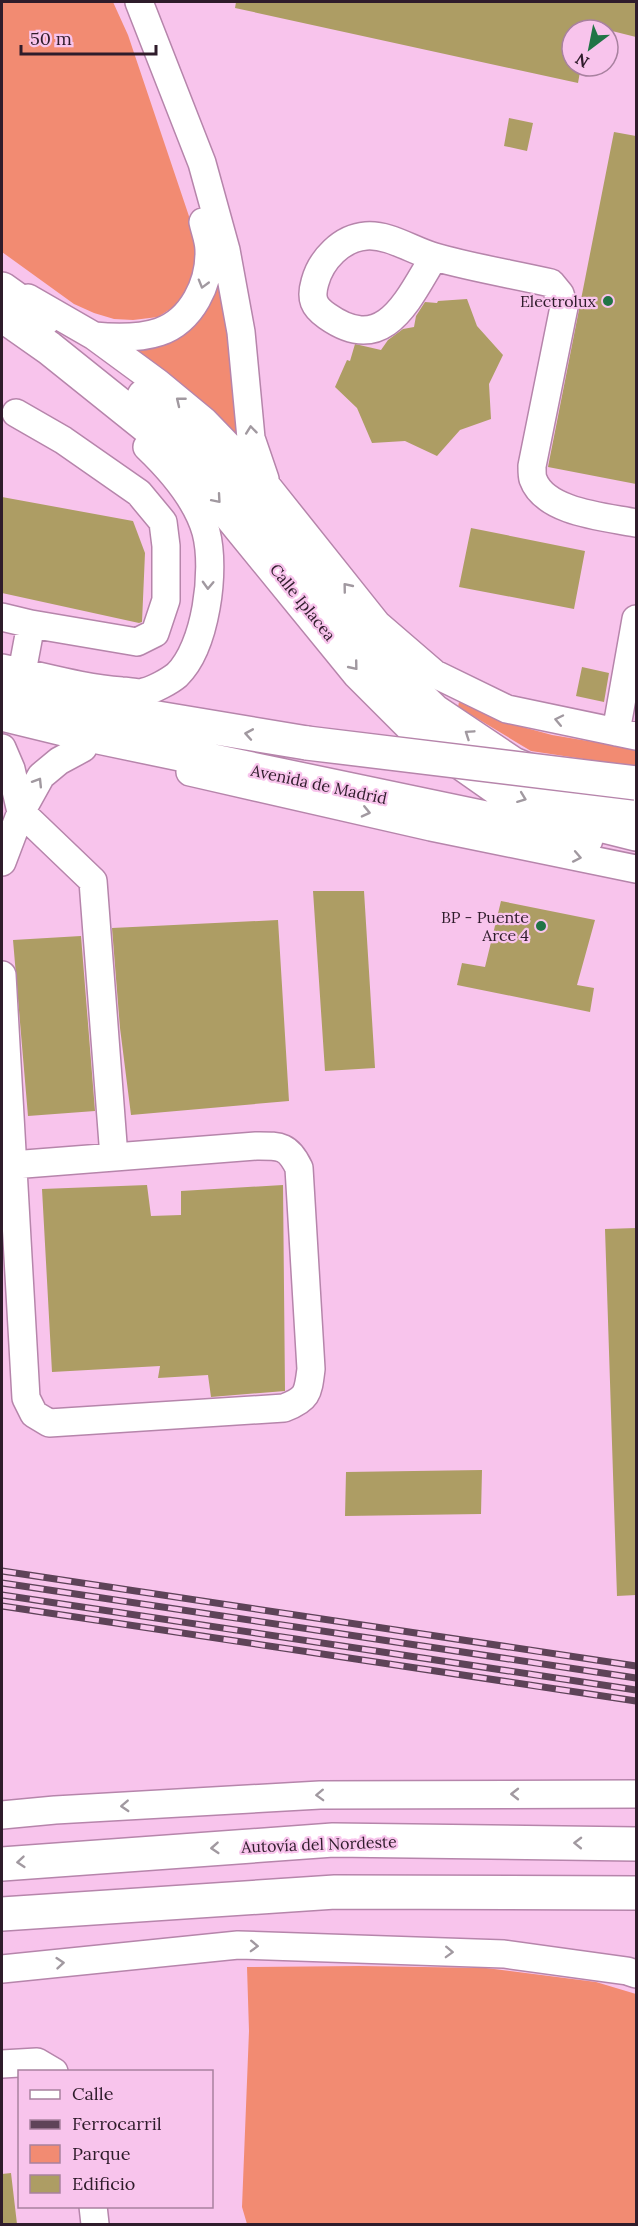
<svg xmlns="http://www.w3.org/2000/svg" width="638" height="2226" font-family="Lora,serif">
	<rect width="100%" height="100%" fill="#f8c4ec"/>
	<path fill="#f28b72" d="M2,2H113L128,35L197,240L193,278L178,304L158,317L133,320L114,319L94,313L74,304L2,252Z
		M216,283L226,285L243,448L128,347Z
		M459,702L504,722L552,735L636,749V767L531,751L458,707Z
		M359,1966L486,1968L596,1982L636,1994V2224H247L242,2207L249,2031L247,1967Z"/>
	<path fill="#ad9d64" d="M236,2H636V37L608,30H572V66H581L578,83L235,8Z
		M509,118L533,123L527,151L504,146Z
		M614,132L636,136V484L548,467Z
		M467,299L477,326L503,355L489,384L491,419L460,430L437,456L405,441L372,443L357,408L335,387L347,360L350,361L355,344L381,350L388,340L403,329L414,327L416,316L425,302L437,303L438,301Z
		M2,497L133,521L145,553L142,622L139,623L2,593Z
		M471,528L585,551L574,609L459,587Z
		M582,667L609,673L604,702L576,696Z
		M313,891H364L375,1068L325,1071Z
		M501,901L595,920L577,985L594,988L590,1012L457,985L462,963L485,967Z
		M278,920L289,1101L131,1115L120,1028L112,928Z
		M81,936L95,1111L28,1116L13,940Z
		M147,1185L151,1216L181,1215V1191L283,1185L285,1391L211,1397L208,1375L158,1378L160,1366L52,1372L42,1189Z
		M636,1228V1595L617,1596L605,1229Z
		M482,1470L481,1514L345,1516L346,1472Z
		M11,2173L17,2224H2V2174Z"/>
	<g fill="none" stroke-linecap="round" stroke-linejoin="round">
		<g stroke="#b685ab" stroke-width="30">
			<path id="minor" d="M139,2L202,163L226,250L241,332L251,438L265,479
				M434,257C408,299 385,357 327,316C314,307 310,299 315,282C321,260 341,238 366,236C389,234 413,251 435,257C473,268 512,274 551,283L560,294L564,307L532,466C532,470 532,476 533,479C545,513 607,517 636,523
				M28,298L94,336L158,383L204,421L267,486L377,624L435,674L507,709L636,736
				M94,336C115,338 138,339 159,332C192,321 210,283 209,250C209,241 205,231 203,222
				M16,413L63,440L139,493L163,522L166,546V600L155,633L137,642L31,624L22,672
				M2,617L31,624
				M2,668C42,676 81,688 122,691C129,691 138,694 144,692C153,690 170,681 177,675C206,647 216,570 206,532C197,500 171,470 147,447
				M616,732L636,619
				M2,748L11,769L21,812L41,776L59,761L83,748
				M190,772L431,827L636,869
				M2,862L21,812L93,881L114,1157
				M2,975L26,1398L34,1414L49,1423L284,1408C308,1399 308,1393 311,1369L299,1168C288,1145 280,1146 256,1146L12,1165
				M2,1815L55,1810L320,1795L636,1794
				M2,1969L238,1945L504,1954L627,1971L636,1974
				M2,2064L37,2062L54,2072
				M93,2206L95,2224"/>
		</g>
		<g stroke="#b685ab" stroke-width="36">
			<path id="major" d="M2,289L44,319
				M2,315L49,348L150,429L199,477L359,673L420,734L497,788L580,820L636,834
				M144,396L191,435L251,501L378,657L434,711L513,764L591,796L636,808
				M2,689L91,707L307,743
				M2,714L84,734L586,839"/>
		</g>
		<g stroke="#b685ab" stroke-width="36">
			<path id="highway" d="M2,1864L333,1840L636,1844
				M2,1914L335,1892L636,1893"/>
		</g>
		<use href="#minor" stroke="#fff" stroke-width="27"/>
		<use href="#major" stroke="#fff" stroke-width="33"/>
		<use href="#highway" stroke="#fff" stroke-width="33"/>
		<g stroke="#5e4358" stroke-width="7">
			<path id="rail" d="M2,1571L636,1666
				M2,1583L636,1678
				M2,1595L636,1690
				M2,1606L636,1701"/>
		</g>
		<use href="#rail" stroke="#f8c4ec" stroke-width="4.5" stroke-dasharray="14" stroke-linecap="butt"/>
		<g stroke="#b685ab" stroke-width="36" stroke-linecap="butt">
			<path id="major-bridge" d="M307,743L636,783"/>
		</g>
		<use href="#major-bridge" stroke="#fff" stroke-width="33"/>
	</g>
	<defs><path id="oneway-chevron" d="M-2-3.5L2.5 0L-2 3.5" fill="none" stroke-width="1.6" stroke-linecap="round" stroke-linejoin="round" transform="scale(1.5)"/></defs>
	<g stroke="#a199a0">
		<use href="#oneway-chevron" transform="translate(203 284) rotate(106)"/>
		<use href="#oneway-chevron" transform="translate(180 401) rotate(-141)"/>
		<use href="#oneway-chevron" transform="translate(251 430) rotate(-96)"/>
		<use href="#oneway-chevron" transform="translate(217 499) rotate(49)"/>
		<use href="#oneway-chevron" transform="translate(208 585) rotate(92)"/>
		<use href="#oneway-chevron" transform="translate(347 587) rotate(-129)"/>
		<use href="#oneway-chevron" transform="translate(354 666) rotate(51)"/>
		<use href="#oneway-chevron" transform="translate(559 720) rotate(-168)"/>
		<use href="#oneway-chevron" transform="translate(249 734) rotate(-170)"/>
		<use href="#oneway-chevron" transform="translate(469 734) rotate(-146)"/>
		<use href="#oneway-chevron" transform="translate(38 782) rotate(-58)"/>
		<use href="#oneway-chevron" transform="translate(522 798) rotate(21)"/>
		<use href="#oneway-chevron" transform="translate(366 812) rotate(13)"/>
		<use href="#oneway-chevron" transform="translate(577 857) rotate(11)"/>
		<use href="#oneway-chevron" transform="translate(515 1794) rotate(180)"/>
		<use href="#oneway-chevron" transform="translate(320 1795) rotate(178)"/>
		<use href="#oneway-chevron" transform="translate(125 1806) rotate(177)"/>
		<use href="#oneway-chevron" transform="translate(578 1843) rotate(-179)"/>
		<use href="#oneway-chevron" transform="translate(215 1848) rotate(176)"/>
		<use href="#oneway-chevron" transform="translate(21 1862) rotate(175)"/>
		<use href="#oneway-chevron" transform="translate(254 1946) rotate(2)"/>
		<use href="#oneway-chevron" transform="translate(449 1952) rotate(2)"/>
		<use href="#oneway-chevron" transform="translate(60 1963) rotate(-5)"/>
	</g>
	<g fill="#217446" stroke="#f8c4ec" stroke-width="2">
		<circle cx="608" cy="301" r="6"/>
		<circle cx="541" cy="926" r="6"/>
	</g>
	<g text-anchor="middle" stroke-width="4.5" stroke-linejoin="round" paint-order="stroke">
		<g font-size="16" fill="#2f1c2b" stroke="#f8c4ec" text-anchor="end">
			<text x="596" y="307">Electrolux</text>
			<text x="529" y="923">BP - Puente<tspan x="529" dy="18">Arce 4</tspan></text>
		</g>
		<g font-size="16" fill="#2f1c2b" stroke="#f8c4ec">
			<text transform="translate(303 602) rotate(51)" y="6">Calle Iplacea</text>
			<text transform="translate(319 784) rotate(12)" y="6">Avenida de Madrid</text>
			<text transform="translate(319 1844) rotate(-2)" y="6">Autovía del Nordeste</text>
		</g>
	</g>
	<rect width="638" height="2226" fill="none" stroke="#2f1c2b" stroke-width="6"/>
	<rect x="18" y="2070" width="195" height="138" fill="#f8c4ec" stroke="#a8819f" stroke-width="1.5"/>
	<rect x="30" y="2090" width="30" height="9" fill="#ffffff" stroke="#a8819f" stroke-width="1.5"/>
	<text x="72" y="2100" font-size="18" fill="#2f1c2b">Calle</text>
	<rect x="30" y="2120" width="30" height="9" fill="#5e4358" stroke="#a8819f" stroke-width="1.5"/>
	<text x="72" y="2130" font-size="18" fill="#2f1c2b">Ferrocarril</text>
	<rect x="30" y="2145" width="30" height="18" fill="#f28b72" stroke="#a8819f" stroke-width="1.5"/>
	<text x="72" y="2160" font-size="18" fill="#2f1c2b">Parque</text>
	<rect x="30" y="2175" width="30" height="18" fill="#ad9d64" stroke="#a8819f" stroke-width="1.5"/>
	<text x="72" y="2190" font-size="18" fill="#2f1c2b">Edificio</text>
	<g transform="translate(590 48) rotate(212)"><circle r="28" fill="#f8c4ec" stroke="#a8819f" stroke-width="1.5"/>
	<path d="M0-4.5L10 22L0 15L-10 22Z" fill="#217446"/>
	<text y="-9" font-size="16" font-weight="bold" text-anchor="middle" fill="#2f1c2b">N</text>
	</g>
	<path d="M21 45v9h135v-9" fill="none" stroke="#2f1c2b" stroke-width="3"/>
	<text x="30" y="45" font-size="18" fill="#2f1c2b" stroke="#f8c4ec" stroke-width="4.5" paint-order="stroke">50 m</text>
</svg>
